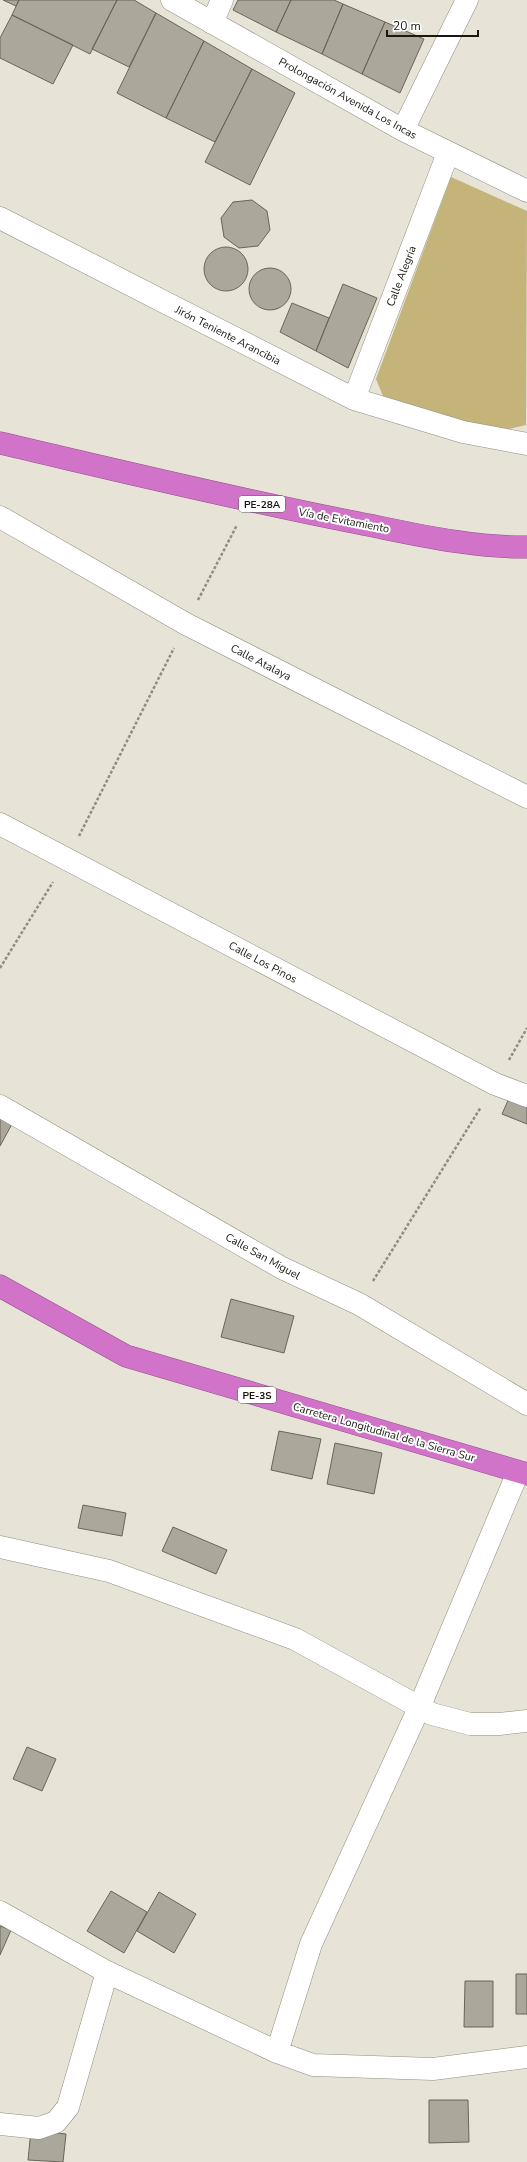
<svg xmlns="http://www.w3.org/2000/svg" width="527" height="2162" font-family="'Nunito Sans',sans-serif">
	<rect width="100%" height="100%" fill="#e7e3d6"/>
	<path fill="#c4b47a" d="M451,177L527,211L526,425L497,432L383,396L376,379Z"/>
	<path fill="#aba89b" stroke="#696559" d="M3,0H19L16,6Z
		M19,0H117L90,54L12,15Z
		M117,0H134L156,13L129,67L92,49Z
		M238,0H291L276,32L233,10Z
		M291,0H334L343,4L322,54L276,32Z
		M343,4L385,22L362,74L322,54Z
		M156,13L204,41L166,118L117,93Z
		M12,15L73,45L53,84L0,58V38Z
		M385,22L424,39L400,93L362,74Z
		M204,41L252,69L215,142L166,118Z
		M252,69L295,93L250,185L205,162Z
		M252,200L267,211L270,230L258,246L239,248L224,237L221,218L233,202Z
		M204 269a22 22 0 1 1 44 0a22 22 0 1 1-44 0Z
		M249 289a21 21 0 1 1 42 0a21 21 0 1 1-42 0Z
		M343,284L377,298L348,368L316,351Z
		M292,303L329,318L316,351L280,332Z
		M510,1096L527,1103V1124L502,1114Z
		M0,1118L12,1124L0,1146Z
		M231,1299L294,1316L284,1353L221,1337Z
		M279,1431L321,1439L312,1479L271,1470Z
		M335,1443L382,1453L374,1494L327,1484Z
		M83,1505L126,1513L122,1536L78,1528Z
		M173,1527L227,1550L216,1574L162,1551Z
		M27,1747L56,1759L42,1791L13,1779Z
		M111,1891L147,1912L124,1953L87,1931Z
		M159,1892L196,1914L174,1953L137,1931Z
		M0,1926L11,1930L0,1955Z
		M516,1974H527V2014H516Z
		M465,1981H493V2027H464Z
		M429,2100H468L469,2142L429,2143Z
		M31,2130L66,2134L63,2162L28,2160Z"/>
	<g fill="none" stroke-linecap="round" stroke-linejoin="round">
		<g stroke="#918e81" stroke-width="23">
			<path id="minor" d="M172,0L403,130L527,191
				M212,23L222,0
				M403,130L467,0
				M0,218L354,399L463,432L527,444
				M354,399L448,153
				M0,517L186,624L527,797
				M0,824L495,1084L527,1096
				M0,1106L282,1268L359,1304L527,1404
				M0,1547L109,1571L295,1639L432,1714L470,1724H499L527,1721
				M0,1912L107,1972L277,2052L313,2065L433,2069L527,2057
				M277,2052L311,1944L419,1708L518,1472
				M0,2124L39,2128L56,2122L68,2107L107,1972"/>
		</g>
		<g stroke="#905388" stroke-width="23">
			<path id="highway" d="M0,443C116,470 231,498 348,521C406,532 468,548 527,547
				M0,1286L126,1356L527,1474"/>
		</g>
		<path stroke="#908d84" stroke-width="2.5" stroke-dasharray="3 2" stroke-linecap="butt" d="M198,600L237,525
			M79,836L174,648
			M0,968L53,882
			M509,1060L527,1028
			M373,1281L481,1107"/>
		<use href="#minor" stroke="#fff" stroke-width="22"/>
		<use href="#highway" stroke="#d173c8" stroke-width="22"/>
	</g>
	<g text-anchor="middle" stroke-width="4" stroke-linejoin="round" paint-order="stroke">
		<g fill="#fff" stroke="#5d5d59" stroke-width="1">
			<rect x="239" y="496" width="46" height="16" rx="3"/>
			<rect x="238" y="1387" width="38" height="16" rx="3"/>
		</g>
		<g font-size="10" font-weight="bold" fill="#181712">
			<text x="262" y="508">PE-28A</text>
			<text x="257" y="1399">PE-3S</text>
		</g>
		<g font-size="11" fill="#181712" stroke="#fff">
			<text transform="translate(348 98) rotate(29)" y="4">Prolongación Avenida Los Incas</text>
			<text transform="translate(401 276) rotate(-69)" y="4">Calle Alegría</text>
			<text transform="translate(228 335) rotate(27)" y="4">Jirón Teniente Arancibia</text>
			<text transform="translate(344 520) rotate(11)" y="4">Vía de Evitamiento</text>
			<text transform="translate(261 662) rotate(27)" y="4">Calle Atalaya</text>
			<text transform="translate(263 962) rotate(28)" y="4">Calle Los Pinos</text>
			<text transform="translate(263 1256) rotate(29)" y="4">Calle San Miguel</text>
			<text transform="translate(384 1432) rotate(16)" y="4">Carretera Longitudinal de la Sierra Sur</text>
		</g>
	</g>
	<path d="M387 30v6h91v-6" fill="none" stroke="#181712" stroke-width="2"/>
	<text x="393" y="30" font-size="12" fill="#181712" stroke="#ffffff" stroke-width="3" paint-order="stroke">20 m</text>
</svg>
